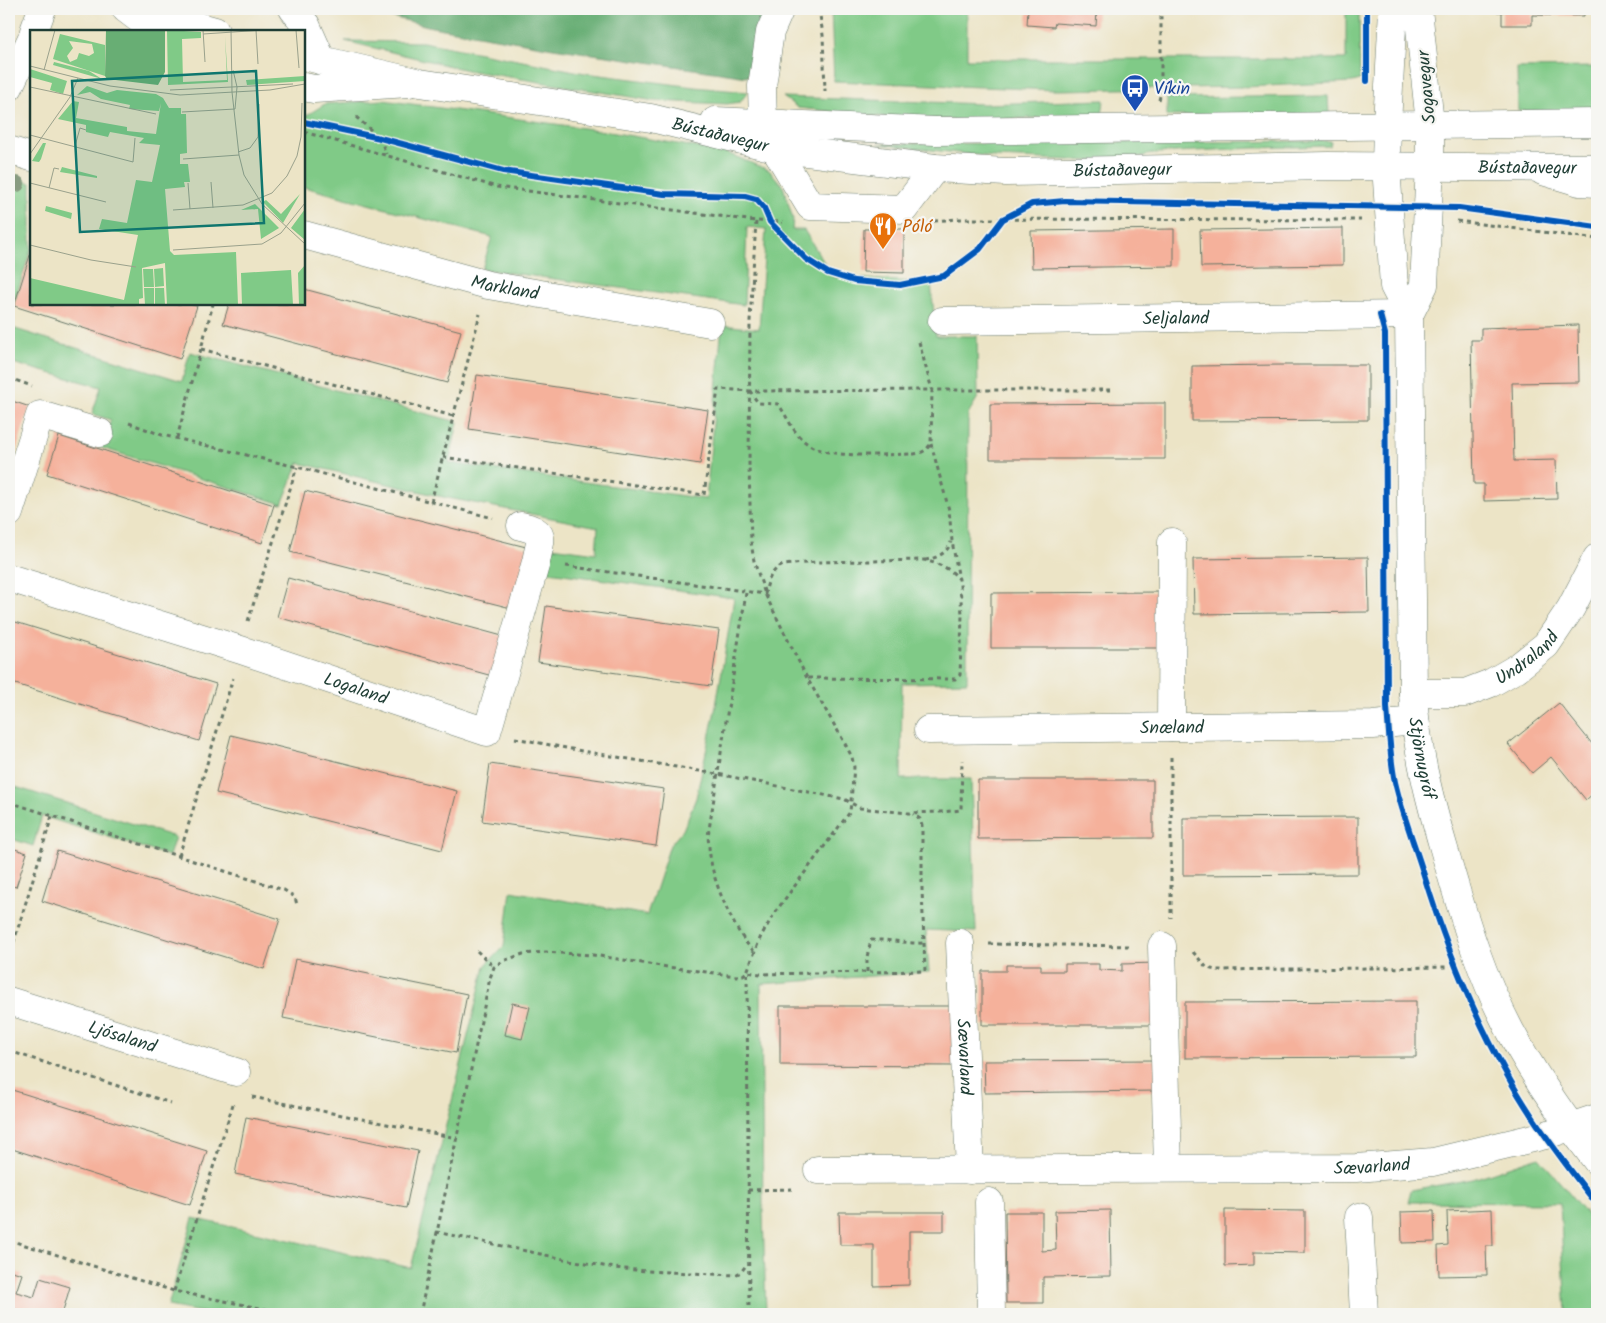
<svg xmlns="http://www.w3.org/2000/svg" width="1606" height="1323" font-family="Kalam,sans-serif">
	<rect width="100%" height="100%" fill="#f6f6f2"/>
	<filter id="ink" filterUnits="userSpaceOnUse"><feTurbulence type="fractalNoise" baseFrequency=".02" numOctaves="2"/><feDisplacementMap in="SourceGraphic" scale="10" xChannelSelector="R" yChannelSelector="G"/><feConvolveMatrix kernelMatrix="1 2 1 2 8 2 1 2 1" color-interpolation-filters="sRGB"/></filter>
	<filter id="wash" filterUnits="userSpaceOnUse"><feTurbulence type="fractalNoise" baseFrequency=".0096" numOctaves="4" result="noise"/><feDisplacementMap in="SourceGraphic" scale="20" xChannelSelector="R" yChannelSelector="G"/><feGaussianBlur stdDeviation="1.12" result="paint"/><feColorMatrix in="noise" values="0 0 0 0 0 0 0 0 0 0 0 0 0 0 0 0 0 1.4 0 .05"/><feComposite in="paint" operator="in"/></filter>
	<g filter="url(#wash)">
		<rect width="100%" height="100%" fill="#ece4c6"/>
		<path fill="#80ca87" stroke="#50845e" d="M831,9H967V59H1346V9H1359L1360,80L1353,82L1244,87L1055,90L834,81Z
			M345,41L423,42L585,73L694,87L748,92L740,102L727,104L655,101L467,70Z
			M1597,67V110L1518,111L1517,68Z
			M1328,96L1329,114L1167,116V98Z
			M783,97L984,104L1104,100L1102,116L955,120L885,117L798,108Z
			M383,100L598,130L724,152L769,170L783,186L793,219L792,230H804L833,277L931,283L936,336H977L978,397L968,414L967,682L902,683L901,779H971L976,932L926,930L929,972L761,984L763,1211L766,1314H211L168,1306L193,1218L411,1268L485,966L504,946L511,891L647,915L670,845L683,830L696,798L716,706L734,598L549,572L552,547L596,553L598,527L443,497L299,463L282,504L99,447L111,420L92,414L101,387L9,362V327L182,381L190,352L458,422L449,463L706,499L722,325L759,329L766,229L747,227L744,305L482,269L492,237L304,187V117L325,104Z
			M1331,141L1330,146L1254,148L1156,153L1118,162L994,157L878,144Z
			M9,176L31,183V249L9,320Z
			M9,785L175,837L169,856L42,816L33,846L9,838Z
			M1539,1157L1597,1227V1314H1566L1560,1203L1408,1202L1411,1190L1473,1179Z"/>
		<path fill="#68ae74" stroke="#447654" d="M360,9H784L747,77L553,48L432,27Z"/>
		<g id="blocks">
			<path fill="#f5b19b" d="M1028,9H1104L1103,11H1097L1096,26L1055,23L1054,27L1027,25Z
				M1205,9H1289V12L1205,13Z
				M1496,9H1584V16L1532,15V25H1502V12H1496Z
				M1343,228V265L1201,267L1200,230Z
				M864,229H904V273L863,272Z
				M1174,229V266L1032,268L1031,231Z
				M31,252V304H189L197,306L180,359L14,306Z
				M304,289L461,331L447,383L223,324L229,304H304Z
				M1578,325L1579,382L1512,383L1514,461L1556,460L1557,499L1484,501V484H1474L1471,340H1481V328Z
				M1281,365H1368V420L1192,421V366Z
				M477,375L708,410L700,464L469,429Z
				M9,400L30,407L12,463L9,462Z
				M1165,403V459H990V404Z
				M59,436L274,505L262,543L47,474Z
				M305,491L530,548L515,609L290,552Z
				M1368,557L1369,612L1194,614L1193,559Z
				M288,578L506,637L496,677L277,617Z
				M1166,592V648H991V593Z
				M546,606L719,630L711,686L538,662Z
				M9,620L216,684L199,741L9,682Z
				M1559,703L1597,750V790L1586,800L1551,757L1532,773L1508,744Z
				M231,735L457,791L442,850L216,793Z
				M490,764L664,789L656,846L482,821Z
				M978,780H1153V838L978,839Z
				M1358,817V874L1183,875V818Z
				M9,847L27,853L16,887L9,885Z
				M57,851L280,919L264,969L42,901Z
				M295,959L467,994L456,1053L283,1018Z
				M1156,963V1025H982V971H1006V965H1041V971H1065V964H1099V970L1122,971V964Z
				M1416,1001V1057L1185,1058V1002Z
				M512,1003L530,1007L522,1039L505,1035Z
				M780,1006H955V1066L780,1065Z
				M1157,1060V1091L985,1093L984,1061Z
				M9,1089L207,1151L190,1205L9,1148Z
				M246,1117L418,1151L406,1208L235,1174Z
				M1492,1209L1493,1246H1486L1487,1275L1439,1276L1438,1246L1448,1245L1447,1211Z
				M1110,1210L1111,1276L1043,1277V1303H1006L1005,1212H1042V1251L1056,1250L1055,1211Z
				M1225,1210L1305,1211V1253L1254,1252V1265L1225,1266Z
				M1434,1211L1435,1242L1402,1243L1401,1212Z
				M839,1212H944V1231H909V1285L874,1286V1245H840Z
				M9,1270L22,1274L16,1292L34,1297L40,1278L70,1287L62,1314H9Z"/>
		</g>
	</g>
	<g filter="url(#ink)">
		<use href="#blocks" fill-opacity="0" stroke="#677767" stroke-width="1"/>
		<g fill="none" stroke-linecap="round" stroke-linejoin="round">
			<g stroke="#677767" stroke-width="29">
				<g id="minor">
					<path d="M126,9L155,31"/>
					<path d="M293,9L306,25L322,61"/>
					<path id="s1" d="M1393,9L1387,125L1386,165L1394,286L1409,315L1413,693C1416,747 1429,798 1444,849C1463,916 1483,984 1518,1045C1541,1086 1568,1124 1597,1161"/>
					<path d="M34,31L42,9"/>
					<path d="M9,87L31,40"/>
					<path d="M304,87L314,89L409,83"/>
					<path d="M763,123L762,86L770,32L780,9"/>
					<path d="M775,148L810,206L904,209L935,168"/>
					<path d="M9,150L31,157"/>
					<path d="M1543,171L1580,182L1597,183"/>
					<path id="s2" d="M304,235L488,285L710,323"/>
					<path d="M1409,315L1424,285L1430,166V124L1418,9"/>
					<path id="s3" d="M942,321L1409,315"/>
					<path d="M9,513L40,415L100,433"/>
					<path id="s4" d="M9,578L241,650L487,732L536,562C540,539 548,532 521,526"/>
					<path id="s5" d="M1413,693H1465L1491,683L1517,668L1546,645L1571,608L1597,558"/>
					<path d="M1171,727L1172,542"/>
					<path id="s6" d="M928,730L1373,725L1415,721"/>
					<path id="s7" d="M960,943L970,1170"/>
					<path d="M1162,946L1168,1168"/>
					<path id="s8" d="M9,1001L236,1072"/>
					<path id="s9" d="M818,1170L1356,1168L1433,1162L1546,1135L1597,1118"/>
					<path d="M989,1202L991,1314"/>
					<path d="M1359,1217L1364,1314"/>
				</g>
			</g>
			<g stroke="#677767" stroke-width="29">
				<g id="major">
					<path d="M135,9L215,31"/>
					<path id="s10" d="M304,56L420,83L651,118L775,148L935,168L1006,172L1328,166L1597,168"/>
					<path d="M715,121L935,131L1597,123"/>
				</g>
			</g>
			<path stroke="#677767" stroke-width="3" stroke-dasharray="4 4" stroke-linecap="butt" d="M819,9L823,35L825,91
				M1159,100L1161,92V9
				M356,117L380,138L386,154
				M304,132L497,187L756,221L783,222
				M934,221L958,219L1361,220
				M1457,221L1597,239
				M919,342L932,390H1110
				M201,349L453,416
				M9,378L32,386
				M129,423L162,435L297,467L493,518
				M177,438L213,304
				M443,457L704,495L718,389L750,391L932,390L931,443C927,450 923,453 914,454C886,454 830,460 808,444C793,434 788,417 778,404L758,403L750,391
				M431,502L480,314
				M925,560C936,558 947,554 951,542
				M566,566L765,594C768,581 770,571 783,565L816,562L924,560C938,564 949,567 959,579
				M746,593L708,836C709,848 710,859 713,871C718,892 738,938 754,951
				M248,621L297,467
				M808,678L955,679L960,675L962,615L960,585L952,541L949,510L931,444
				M515,738L576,750L717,774L844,799L860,808L908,813L941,812L961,810L962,760
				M1171,757V918
				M9,802L284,890L295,897L297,905
				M179,856L233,678
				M989,944L1132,946
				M477,951L494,967
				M1193,952L1207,968L1216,970L1449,967
				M9,958L52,816
				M867,972V957L871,940C890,939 907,944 925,943
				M9,1051L171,1103
				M252,1097L457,1138
				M748,1190L795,1189
				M436,1232L569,1260L615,1268L646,1271L735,1275L741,1272L747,1264
				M9,1240L174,1291L290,1314
				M174,1291L234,1101
				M420,1314L490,978L494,967L503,961L523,954L546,952L593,955L667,967L737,976L743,975L747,972L760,974L925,971L922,889V826L920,819L913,814
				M749,1314L747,972L761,936L776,911L850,812L854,767L852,757L843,740L807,678L765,594L754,561L751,542L749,466L750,321L756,221"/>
			<use href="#minor" stroke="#fff" stroke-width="28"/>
			<use href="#major" stroke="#fff" stroke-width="28"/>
			<g stroke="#f6f6f2" stroke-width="9">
				<path id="cycleway" d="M1367,9V81
					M304,122L380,138L503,171L664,194L745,196L756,199L764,208L770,222L806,259L828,273L854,281L900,285L944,276L980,249L1003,219L1032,204L1065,201L1459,208L1597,227
					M1380,315L1385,334L1387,707C1389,732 1390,758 1395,782C1402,813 1414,843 1423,872C1444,941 1470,1008 1505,1071C1530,1118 1564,1163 1597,1204"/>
			</g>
			<use href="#cycleway" stroke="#0057b8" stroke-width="6"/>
		</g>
		<circle fill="#889b81" cx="17" cy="184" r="8"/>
	</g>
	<defs>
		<g id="bus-pin" transform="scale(1.4375)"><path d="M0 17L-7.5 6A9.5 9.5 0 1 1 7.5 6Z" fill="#1a4fb4" stroke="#f6f6f2"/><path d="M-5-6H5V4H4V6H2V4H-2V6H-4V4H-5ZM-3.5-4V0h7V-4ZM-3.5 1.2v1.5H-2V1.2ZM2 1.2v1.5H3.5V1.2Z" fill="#fff"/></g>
		<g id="restaurant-pin" transform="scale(1.4375)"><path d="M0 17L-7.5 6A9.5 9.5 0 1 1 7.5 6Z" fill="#e8710a" stroke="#f6f6f2"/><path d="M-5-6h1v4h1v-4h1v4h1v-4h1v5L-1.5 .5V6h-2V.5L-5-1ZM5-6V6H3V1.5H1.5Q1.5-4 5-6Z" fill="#fff"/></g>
	</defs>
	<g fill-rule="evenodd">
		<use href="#bus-pin" x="1135" y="88"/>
		<use href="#restaurant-pin" x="883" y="226"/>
	</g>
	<g text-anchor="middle" stroke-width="4.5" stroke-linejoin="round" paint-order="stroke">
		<g font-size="18" fill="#1f3d34" stroke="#f6f6f2">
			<text transform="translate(1426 87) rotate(-95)" y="6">Sogavegur</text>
			<text dy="6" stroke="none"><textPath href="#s10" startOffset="424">Bústaðavegur</textPath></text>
			<text dy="6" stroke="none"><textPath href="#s10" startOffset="1234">Bústaðavegur</textPath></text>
			<text dy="6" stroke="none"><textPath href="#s10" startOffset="829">Bústaðavegur</textPath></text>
			<text dy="6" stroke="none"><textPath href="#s2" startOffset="208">Markland</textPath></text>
			<text dy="6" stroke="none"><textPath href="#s3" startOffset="234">Seljaland</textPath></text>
			<text dy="6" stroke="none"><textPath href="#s5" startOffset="124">Undraland</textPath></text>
			<text dy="6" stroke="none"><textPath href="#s4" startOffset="364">Logaland</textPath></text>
			<text dy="6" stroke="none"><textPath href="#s6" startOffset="244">Snæland</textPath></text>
			<text dy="6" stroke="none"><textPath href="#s1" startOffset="754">Stjörnugróf</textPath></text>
			<text dy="6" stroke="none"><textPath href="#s8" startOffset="119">Ljósaland</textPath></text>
			<text dy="6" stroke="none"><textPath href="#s7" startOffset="114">Sævarland</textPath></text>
			<text dy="6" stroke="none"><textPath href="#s9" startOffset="554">Sævarland</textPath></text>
		</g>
		<g font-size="18" fill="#164399" stroke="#f6f6f2" text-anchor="start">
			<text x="1154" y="94">Víkin</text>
		</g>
		<g font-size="18" fill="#c56008" stroke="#f6f6f2" text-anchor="start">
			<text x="902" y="232">Póló</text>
		</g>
	</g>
	<g transform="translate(30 30)">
		<rect width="275" height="275" fill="#ece4c6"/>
		<path d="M137,0L171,2V8L152,9L153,52L197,50L195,6L198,52L138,55ZM30,4L75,15V46L23,29ZM39,11L62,14L64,23L59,26L49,23L47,29L40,32L37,26L43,18ZM24,32L59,41L72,49L23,35ZM0,39L37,51L33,64L20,60L22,53L0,47ZM275,46V51L217,55L216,50ZM57,56L77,63L87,60L126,64L133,68L139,78H151V84H156L157,123L150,124V134H158L160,152H154L155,157L135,159L140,221L144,225L206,222L208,275H137L135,233L112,238L113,268L109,269V275H0V248L94,270L108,205L69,199L72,189L97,193L106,150L122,152L130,115L109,113L114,108L80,102L78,107L56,102V95L28,89L43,71L49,72L46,88L97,97V101L126,104L131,73L129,81L99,79L100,75L71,69L60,62L47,65ZM13,113H16L11,129L9,132L2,131ZM32,137L67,146V148L30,142ZM270,164L253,193L233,172L236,170L251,184ZM225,174L249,198L231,209L228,179L211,180ZM16,176L42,183L41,189L15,181ZM275,179V210L261,198ZM275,235V275H269L268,243ZM133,238L134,256L125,257L124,239ZM113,239H123L124,257H114ZM261,240L263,275H212L211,243ZM114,258H124V275H115ZM125,258H134L135,275H125Z" fill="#80ca87" fill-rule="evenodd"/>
		<path d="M73,0H135V42L128,55L77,49L75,46L76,0Z" fill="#68ae74"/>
		<path fill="none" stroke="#9aa18c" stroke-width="1" d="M173,0L175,32M201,0L202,62L209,125L214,145L232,174L275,214M226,0L228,34M266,0L269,38M173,4L234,0M0,36L80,56L150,65L240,60L275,54M14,40L25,0M203,40L207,57L205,79M0,57L126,84M140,60L263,54M152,82L205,79M0,105L103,132L105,108M45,116L50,98L56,100M208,122L220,118L228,107L229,74M0,124L40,67L48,48M153,129L209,125M181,152L183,178M0,153L76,172M158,153L160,179M19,158L24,138L29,139M143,180L213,175L242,163L257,146L267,126L271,107L272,73M0,215L61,230L106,237M143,220L232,214L251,203L275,173"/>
		<path fill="#0f766e" fill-opacity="0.15" stroke="#0f766e" stroke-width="2.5" d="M226,41L234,193L50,202L42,51Z"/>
		<rect width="275" height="275" fill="none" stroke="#1f3d34" stroke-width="2.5"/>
	</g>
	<rect width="1606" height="1323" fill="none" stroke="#f6f6f2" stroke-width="30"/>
</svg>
